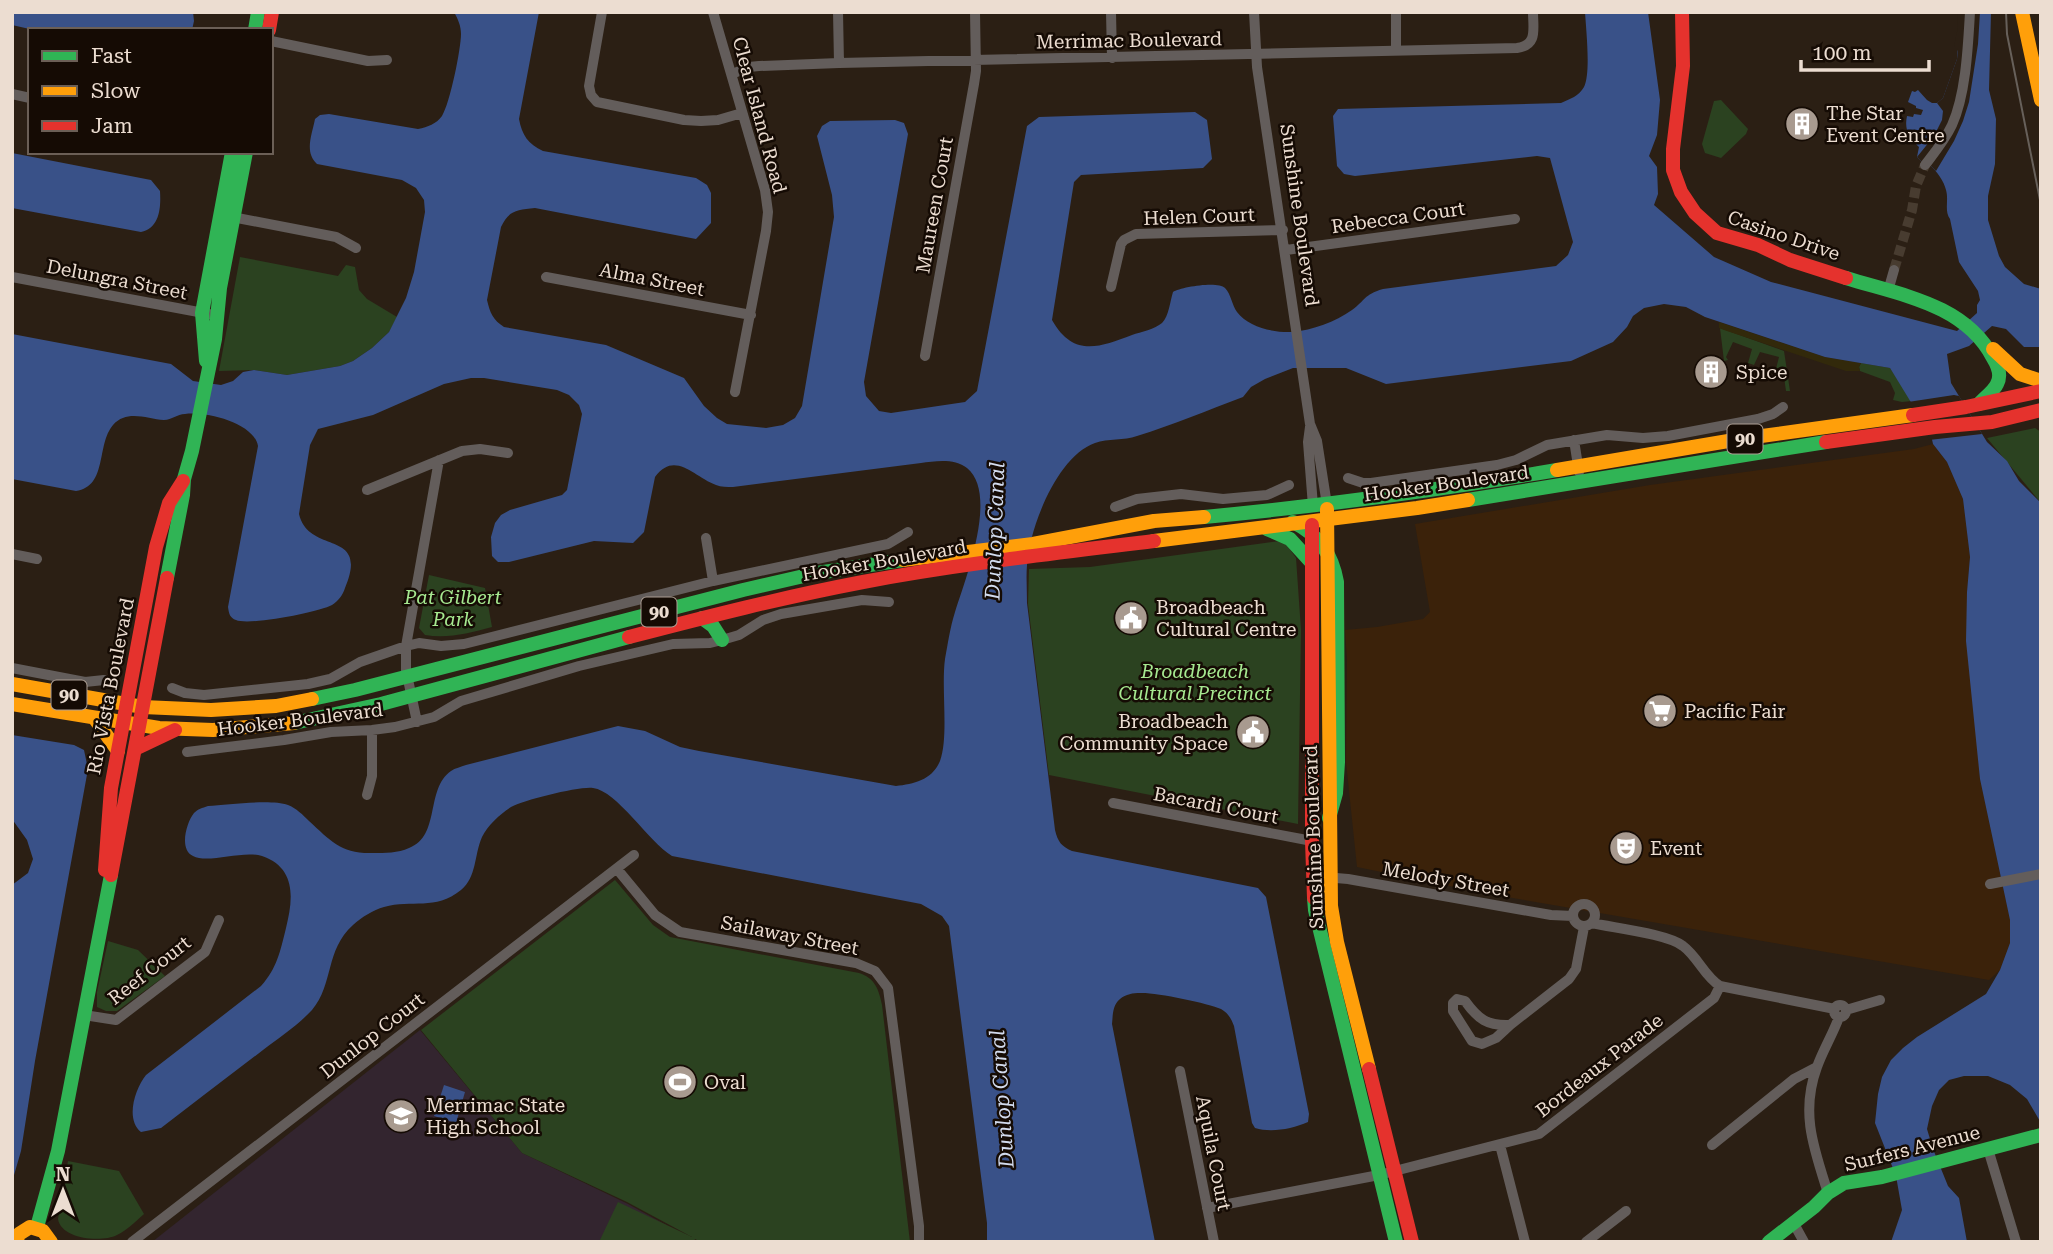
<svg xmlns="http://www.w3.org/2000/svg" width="2053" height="1254" font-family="'Roboto Serif',serif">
	<rect width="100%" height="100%" fill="#2b1f14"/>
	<path fill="#3b220a" d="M1933,444L1947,462L1963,499L1970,557L1967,592L1980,779L2010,920V943L2000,970L1989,980L1484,893L1357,867L1346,762L1347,659L1345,630L1377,627L1423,619L1430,612L1415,524L1650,485L1914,449Z"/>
	<path fill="#33252f" d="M420,1030L522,1153L628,1204L697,1242H152Z"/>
	<path fill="#2b4220" d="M1721,100L1748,129L1746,134L1721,158L1705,153L1702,144L1714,101Z
		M240,257L338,276L346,265L355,267L359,290L367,299L397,317L389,332L372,348L353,361L340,366L287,375L254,370L219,371Z
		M1720,328L1784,351L1790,391H1786L1784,377H1776L1775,373L1779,357L1760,352L1754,365L1748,363L1752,349L1733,342L1726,357L1728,360L1724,361Z
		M1861,363L1890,368L1912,401L1902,402L1893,400L1895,393L1890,382L1860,371L1859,367Z
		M2035,428L2041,432V503L1987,438Z
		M1280,541L1286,544L1296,558L1301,630L1298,824L1049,775L1028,604L1029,569L1090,567Z
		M429,575L485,588L492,627C469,633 448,639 425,635L419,628Z
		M615,880L653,925L670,937L859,973C875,978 879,990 882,1005L910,1242H701L695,1239L694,1242H599L618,1202L692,1237L627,1202L522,1153L421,1030Z
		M108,941L138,950L165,976L117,1011H106L97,1007V992Z
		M68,1161L119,1171L144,1214C136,1221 126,1231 117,1235C101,1243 61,1239 58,1219Z"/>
	<path fill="#32290b" d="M1719,322L1825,357L1861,363L1859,367L1860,371H1846L1724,330L1719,328Z"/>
	<path fill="#395188" d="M12,12H193L194,21L192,30H34L12,25Z
		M454,12H539L519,119C522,135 528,144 543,151L696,178L707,185L711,193V223L696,239L535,208C517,210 509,210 501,227L487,300C490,313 493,320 504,327L606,345L684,378L704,406L717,418L727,424L766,428L783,425L795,418L802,406L834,217L832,195L817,136L822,126L830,121L895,120L904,123L908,134L864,382L866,396L879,411L891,413L965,402L977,391L1027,126L1039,117L1195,112L1207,120L1212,159L1203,168L1081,175L1074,182L1052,320C1073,357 1098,348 1132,335C1141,332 1155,329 1162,323C1169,316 1170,301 1173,292C1181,287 1218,281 1225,288C1231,294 1232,305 1237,312C1248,327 1274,333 1292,332C1313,330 1335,322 1352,310C1366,300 1363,295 1383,289L1556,266L1568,255L1573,242L1550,158L1537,156L1355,176L1344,174L1337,166L1333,116L1338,109L1561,103C1570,99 1579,96 1584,87C1591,73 1586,29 1585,12H1648L1660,100L1657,135L1649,156L1657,167L1658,194L1654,205L1714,257L1771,282L1957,331L1977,313V305L1980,300L1978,291L1959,262L1950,219C1944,211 1949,200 1946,190C1944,181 1937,172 1930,165L1927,167L1917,157L1919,147C1909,138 1904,129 1907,116L1913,117L1914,114L1921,115L1923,110L1916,108V106L1908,102L1912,91L1915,92L1918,90L1927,100L1932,103H1937L1943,98L1957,59L1961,12H1991L1989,90L1996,119L1995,164L1988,196V220L1999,256L2005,267L2024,284L2041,289V347H2024L2006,329L1992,326L1969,346L1947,354L1951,383L1987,442L2007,461L2019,481L2041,503V1123L2027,1099L2010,1085L1988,1076H1964L1949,1080L1939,1090L1932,1106L1927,1129L1933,1149L1948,1186L1959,1198L1967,1242H1891L1902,1210L1896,1176L1875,1123L1878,1094L1882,1077L1891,1060L1903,1048L1917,1037L1986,994L2000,970L2010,943V920L1980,779L1966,641L1967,592L1970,557L1963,499L1947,462L1933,444L1931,435L1890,368L1825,357L1705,317L1686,307L1664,304L1644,308L1633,316L1627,327L1613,342L1571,361L1386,384L1346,368H1293L1265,379L1251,387L1243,397C1208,410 1173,425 1137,436C1124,441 1108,438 1095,443C1057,456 1029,529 1027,565C1026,577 1027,590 1027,603L1055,830C1058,842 1061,846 1072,851L1258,888L1266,897L1309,1114L1308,1122C1292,1129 1271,1133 1255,1128L1252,1123L1234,1026C1231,1018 1228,1013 1221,1009C1208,1003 1154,992 1140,993C1133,993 1126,994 1120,999C1112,1006 1113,1015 1112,1024L1155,1242H987V1223L949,926L942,916L921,904L672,856C648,841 617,791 593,788C580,786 524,800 511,807C500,814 488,825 482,837C474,855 477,877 461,890C435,911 412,899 384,907C373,910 362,917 353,925C325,950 334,984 312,1010C298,1025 279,1038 263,1050C229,1076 195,1102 161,1128L141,1132C125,1119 135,1089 146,1075L261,986C277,968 280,952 286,928C293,900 297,868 262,856C242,850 208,864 193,856C179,850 186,823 194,813C198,809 202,808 208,806C228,805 270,799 288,805C296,808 303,815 309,821C331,841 341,854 373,853C385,853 398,853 409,848C441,836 425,789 451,771C455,768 461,767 466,765L618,726L645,731L680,747L699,751L896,786C914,784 932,780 940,761C949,736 941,689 945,659C948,643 950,628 955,612C965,580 999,494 967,468C955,458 935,461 921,463L733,487C727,487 721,487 716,485C694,477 675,450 655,477L644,532L633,543L594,541L509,562H498L492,556L491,537L495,523L501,515L510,510L562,495L567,490L582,414L579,405L569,395L557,390L484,378H471L444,384L373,415L318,429L310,445L299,514C309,556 370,528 345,588C343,595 338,601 332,605C319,612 249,626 236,620C230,618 229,614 228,607L258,446C254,423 206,411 185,414C177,414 172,420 164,420C147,419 127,409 113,425C96,445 108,486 76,491L12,479V334L171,364L193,381L221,385L233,381L243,372L254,370L287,375L340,366L353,361L372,348L389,332L406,298L414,272L425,212L424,200L416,188L402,180L317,164C304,152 312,135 315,119L320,115L329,114L418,129C428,127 436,124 442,116C450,103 461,49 461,34C461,26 458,19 454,12Z
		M12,153L151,180L160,191C161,207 160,228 141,232L12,208Z
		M12,735L74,745L84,750L88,769L35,1061L21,1151L12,1182V885L28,873L33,859L27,840L12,819Z
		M444,1085L465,1092L456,1123L434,1116Z"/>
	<path fill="#2b1f14" d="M1958,12H1980L1978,44L1969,102L1963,121L1954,141L1936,171L1930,165L1927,167L1917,157L1934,136L1942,120L1943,111L1937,103L1943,98L1957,59L1958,51L1954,46L1957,32Z
		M1954,395L1959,396L1982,434L1929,440L1908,402Z"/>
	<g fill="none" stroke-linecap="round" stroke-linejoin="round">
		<path stroke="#483c30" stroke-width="10" stroke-dasharray="10 5" stroke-linecap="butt" d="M1894,270L1912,210L1916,186L1925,165"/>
		<path stroke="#635d5b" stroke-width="10" d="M602,12L589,86L591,95L597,102L684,120L701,121L718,120L742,113
			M713,12L765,190L768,212L766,231L735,392
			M838,12L839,63
			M1111,12L1112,58
			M1254,12L1257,67L1310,424L1317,441L1327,505
			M1396,12V49
			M271,41L368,61L387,60
			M732,74L749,67L759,66L839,63L1517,48C1538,45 1533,29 1533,12
			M12,94L30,98
			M1925,165C1935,152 1945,140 1952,125C1966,94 1968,46 1970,12
			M227,216L336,237L356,248
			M1286,250L1515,219
			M12,277L209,314
			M546,277L751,315
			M1111,287L1121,244L1124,240L1136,234L1283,230
			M1888,291L1894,270
			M925,356L974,84L976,71L975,12
			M1310,427L1308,442L1313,506
			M1574,440L1579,472
			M1348,478L1363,483H1371L1497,465L1516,460L1547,445L1607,435L1643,438L1668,436L1758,419L1773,414L1783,407
			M367,490L462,451L480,449L508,453
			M1115,507L1137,499L1181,494L1223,499L1267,495L1289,485
			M706,538L713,581
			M12,554L37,559
			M12,668L85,682L104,680
			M172,688L185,693L204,695L308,684L330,679L360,662L406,646L419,643L441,646L464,644L713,581L888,544L908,532
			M417,722L406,670V646L439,460
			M187,752L284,740L331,732L372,730L395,727L434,717L461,701L579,666L673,644L710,643L722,640L739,635L763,620L781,614L862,600L889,602
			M367,795L372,776V730
			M1113,803L1312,841
			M617,869L655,915L680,932L856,963L875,971L888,988L919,1226V1242
			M1312,876L1348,879L1551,915L1573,916
			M1990,884L2041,874
			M1573 915a11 11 0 1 1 22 0a11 11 0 1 1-22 0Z
			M1592,923C1614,928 1668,934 1683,946C1698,957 1704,976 1720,986L1835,1009
			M1834 1011a6 6 0 1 1 12 0a6 6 0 1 1-12 0Z
			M1846,1010L1880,1000
			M84,1015L116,1020L205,952L219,920
			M1510,1025C1487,1026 1478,1019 1465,1001L1457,999L1453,1003V1011L1472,1041L1482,1044L1496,1038L1510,1025L1569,979L1576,969L1584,927
			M1180,1071L1214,1242
			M1500,1145L1525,1242
			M1712,1145L1794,1079L1817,1067
			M1988,1149L2016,1242
			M1828,1193C1814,1149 1800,1113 1817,1067C1823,1050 1833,1034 1839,1017
			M1207,1208L1379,1175L1539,1134L1714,998L1720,986
			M1793,1222L1804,1242
			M132,1242L634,855
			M1586,1242L1626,1211"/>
		<path stroke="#30b455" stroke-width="14" d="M255,30L258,12
			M1846,278C1900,295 1965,304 1993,358C1998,366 2002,375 1997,384C1994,391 1984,398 1979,404
			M206,361L202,313L232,152
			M1468,500L1826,442
			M1204,517C1322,506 1440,490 1557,470
			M1293,522C1319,535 1332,554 1337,582L1338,762L1336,793L1329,818
			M1267,529L1290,539L1311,562
			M167,578L183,495L184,479L192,451L215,339L220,288L246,152
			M702,618L713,626L722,640
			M312,699L355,690L743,590L817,573L903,560
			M294,723L381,704L629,637
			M1314,898L1315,910L1396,1242
			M37,1227L58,1151L111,875
			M1769,1242L1814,1207L1828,1193L1844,1183L1882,1177L2041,1135"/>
		<path stroke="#ff9f0a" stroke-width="14" d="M2022,12L2041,100
			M1993,349L2020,374L2041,381
			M1557,470L1740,439L1913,415
			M1327,509L1331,906L1337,942L1369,1069
			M1154,541L1417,508L1468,500
			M903,560L1033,544L1154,521L1204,517
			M12,684L143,707L211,710L276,706L312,699
			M12,704L159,728L213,730L294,723
			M95,719L118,751
			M16,1242L19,1234L30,1227L43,1231L51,1242"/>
		<path stroke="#e5322d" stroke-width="14" d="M1682,12L1683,66L1673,149V170L1681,192L1695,213L1717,233L1758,245L1790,260L1846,278
			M269,30L272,12
			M1913,415L1966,407L2041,391
			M1826,442L1935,427L1992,422L2041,410
			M1312,525V841L1314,898
			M629,637C706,617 784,597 863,582C959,564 1057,553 1154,541
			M135,749L175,730
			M105,870L111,788L156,547L169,503L183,481
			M111,875L167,578
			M1369,1069L1412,1242"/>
		<path stroke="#67605a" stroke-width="2" d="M2006,12L2007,34L2041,205"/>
	</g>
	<defs>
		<g id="building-disc" transform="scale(1.75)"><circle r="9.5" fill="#a89a8f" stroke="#150b04"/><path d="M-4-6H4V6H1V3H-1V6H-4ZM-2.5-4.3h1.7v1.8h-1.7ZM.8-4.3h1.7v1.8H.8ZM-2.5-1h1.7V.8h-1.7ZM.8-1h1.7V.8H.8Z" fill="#fff"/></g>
		<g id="civic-disc" transform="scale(1.75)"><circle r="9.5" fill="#a89a8f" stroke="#150b04"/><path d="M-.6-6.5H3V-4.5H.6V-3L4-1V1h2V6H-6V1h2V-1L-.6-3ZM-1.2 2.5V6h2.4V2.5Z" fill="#fff"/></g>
		<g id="supermarket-disc" transform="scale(1.75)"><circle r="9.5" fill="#a89a8f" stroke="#150b04"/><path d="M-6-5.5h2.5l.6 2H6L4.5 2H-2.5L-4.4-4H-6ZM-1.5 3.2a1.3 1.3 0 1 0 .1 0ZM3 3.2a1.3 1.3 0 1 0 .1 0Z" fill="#fff"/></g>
		<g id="theatre-disc" transform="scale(1.75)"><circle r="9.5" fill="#a89a8f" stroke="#150b04"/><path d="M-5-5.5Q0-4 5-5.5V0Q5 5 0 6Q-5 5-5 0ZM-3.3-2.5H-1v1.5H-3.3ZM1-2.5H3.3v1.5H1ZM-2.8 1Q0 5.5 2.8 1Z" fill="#fff"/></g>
		<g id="stadium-disc" transform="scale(1.75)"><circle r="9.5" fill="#a89a8f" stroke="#150b04"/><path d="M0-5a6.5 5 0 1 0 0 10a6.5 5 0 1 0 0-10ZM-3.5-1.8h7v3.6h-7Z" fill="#fff"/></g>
		<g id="school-disc" transform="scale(1.75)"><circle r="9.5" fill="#a89a8f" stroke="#150b04"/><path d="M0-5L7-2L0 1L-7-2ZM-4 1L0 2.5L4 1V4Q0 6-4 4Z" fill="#fff"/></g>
	</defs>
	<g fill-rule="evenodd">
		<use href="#building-disc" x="1802" y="124"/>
		<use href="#building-disc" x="1711" y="372"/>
		<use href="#civic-disc" x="1131" y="618"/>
		<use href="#supermarket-disc" x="1660" y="711"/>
		<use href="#civic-disc" x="1253" y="732"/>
		<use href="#theatre-disc" x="1626" y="848"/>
		<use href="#stadium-disc" x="680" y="1082"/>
		<use href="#school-disc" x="401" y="1116"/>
	</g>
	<g text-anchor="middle" stroke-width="5" stroke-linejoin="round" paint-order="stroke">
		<g fill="#150b04" stroke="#ac9e94" stroke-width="2">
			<rect x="1727.5" y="424.5" width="35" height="29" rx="5"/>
			<rect x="641.5" y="597.5" width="35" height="29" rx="5"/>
			<rect x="51.5" y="680.5" width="35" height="29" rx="5"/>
		</g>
		<g font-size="18" font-weight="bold" fill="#ecddd1">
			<text x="1745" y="445">90</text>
			<text x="659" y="618">90</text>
			<text x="69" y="701">90</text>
		</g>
		<g font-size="19" fill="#ecddd1" stroke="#150b04">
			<text transform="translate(1129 40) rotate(-1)" y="7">Merrimac Boulevard</text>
			<text transform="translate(760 115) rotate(75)" y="7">Clear Island Road</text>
			<text transform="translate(934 205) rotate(-80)" y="7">Maureen Court</text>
			<text transform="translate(1300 215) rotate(82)" y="7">Sunshine Boulevard</text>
			<text transform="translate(1199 216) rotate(-2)" y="7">Helen Court</text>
			<text transform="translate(1398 217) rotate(-8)" y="7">Rebecca Court</text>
			<text transform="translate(1784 235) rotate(19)" y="7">Casino Drive</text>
			<text transform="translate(117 279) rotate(11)" y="7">Delungra Street</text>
			<text transform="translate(652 279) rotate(11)" y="7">Alma Street</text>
			<text transform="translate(1446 483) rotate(-8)" y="7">Hooker Boulevard</text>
			<text transform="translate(884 560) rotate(-10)" y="7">Hooker Boulevard</text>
			<text transform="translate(110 686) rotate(-79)" y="7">Rio Vista Boulevard</text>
			<text transform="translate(300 719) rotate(-7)" y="7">Hooker Boulevard</text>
			<text transform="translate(1216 805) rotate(11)" y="7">Bacardi Court</text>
			<text transform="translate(1313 837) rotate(-92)" y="7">Sunshine Boulevard</text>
			<text transform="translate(1446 879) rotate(10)" y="7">Melody Street</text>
			<text transform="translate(790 935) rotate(11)" y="7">Sailaway Street</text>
			<text transform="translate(149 970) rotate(-38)" y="7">Reef Court</text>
			<text transform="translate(372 1035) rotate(-38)" y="7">Dunlop Court</text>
			<text transform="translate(1599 1065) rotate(-38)" y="7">Bordeaux Parade</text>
			<text transform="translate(1912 1148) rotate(-14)" y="7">Surfers Avenue</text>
			<text transform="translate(1214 1153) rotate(79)" y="7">Aquila Court</text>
		</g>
		<g font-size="19" fill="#ecddd1" stroke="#150b04" text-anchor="start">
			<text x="1826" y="120">The Star<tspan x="1826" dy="22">Event Centre</tspan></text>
			<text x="1736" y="379">Spice</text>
			<text x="1156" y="614">Broadbeach<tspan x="1156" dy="22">Cultural Centre</tspan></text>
			<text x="1684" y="718">Pacific Fair</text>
			<text x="1228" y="728" text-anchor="end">Broadbeach<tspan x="1228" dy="22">Community Space</tspan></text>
			<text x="1650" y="855">Event</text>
			<text x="704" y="1089">Oval</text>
			<text x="426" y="1112">Merrimac State<tspan x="426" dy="22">High School</tspan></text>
		</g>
		<g font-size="19" font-style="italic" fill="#a6e990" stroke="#150b04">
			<text x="453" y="604">Pat Gilbert<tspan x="453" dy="22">Park</tspan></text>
			<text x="1195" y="678">Broadbeach<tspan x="1195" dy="22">Cultural Precinct</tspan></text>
		</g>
		<g font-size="21" font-style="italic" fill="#d2dbee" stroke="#150b04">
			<text transform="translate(995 531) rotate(-88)" y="7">Dunlop Canal</text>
			<text transform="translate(1002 1099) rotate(-94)" y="7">Dunlop Canal</text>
		</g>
	</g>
	<rect width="2053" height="1254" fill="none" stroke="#ecddd1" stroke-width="28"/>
	<rect x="28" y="28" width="245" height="126" fill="#150b04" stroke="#6b5f56" stroke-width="2"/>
	<rect x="42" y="51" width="35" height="10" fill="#30b455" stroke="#6b5f56" stroke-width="2"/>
	<text x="91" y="63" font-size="21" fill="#ecddd1">Fast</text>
	<rect x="42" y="86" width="35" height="10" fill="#ff9f0a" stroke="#6b5f56" stroke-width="2"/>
	<text x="91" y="98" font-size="21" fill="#ecddd1">Slow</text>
	<rect x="42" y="121" width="35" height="10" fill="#e5322d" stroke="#6b5f56" stroke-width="2"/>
	<text x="91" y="133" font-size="21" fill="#ecddd1">Jam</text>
	<g transform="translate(63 1191)" stroke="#150b04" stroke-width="5" paint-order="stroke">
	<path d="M0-5L12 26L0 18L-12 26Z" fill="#ecddd1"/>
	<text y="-10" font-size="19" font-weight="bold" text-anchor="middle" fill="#ecddd1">N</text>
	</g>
	<path d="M1801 60v10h128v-10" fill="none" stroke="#ecddd1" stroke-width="3.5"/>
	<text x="1812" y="60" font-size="21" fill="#ecddd1" stroke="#150b04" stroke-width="5" paint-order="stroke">100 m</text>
</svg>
